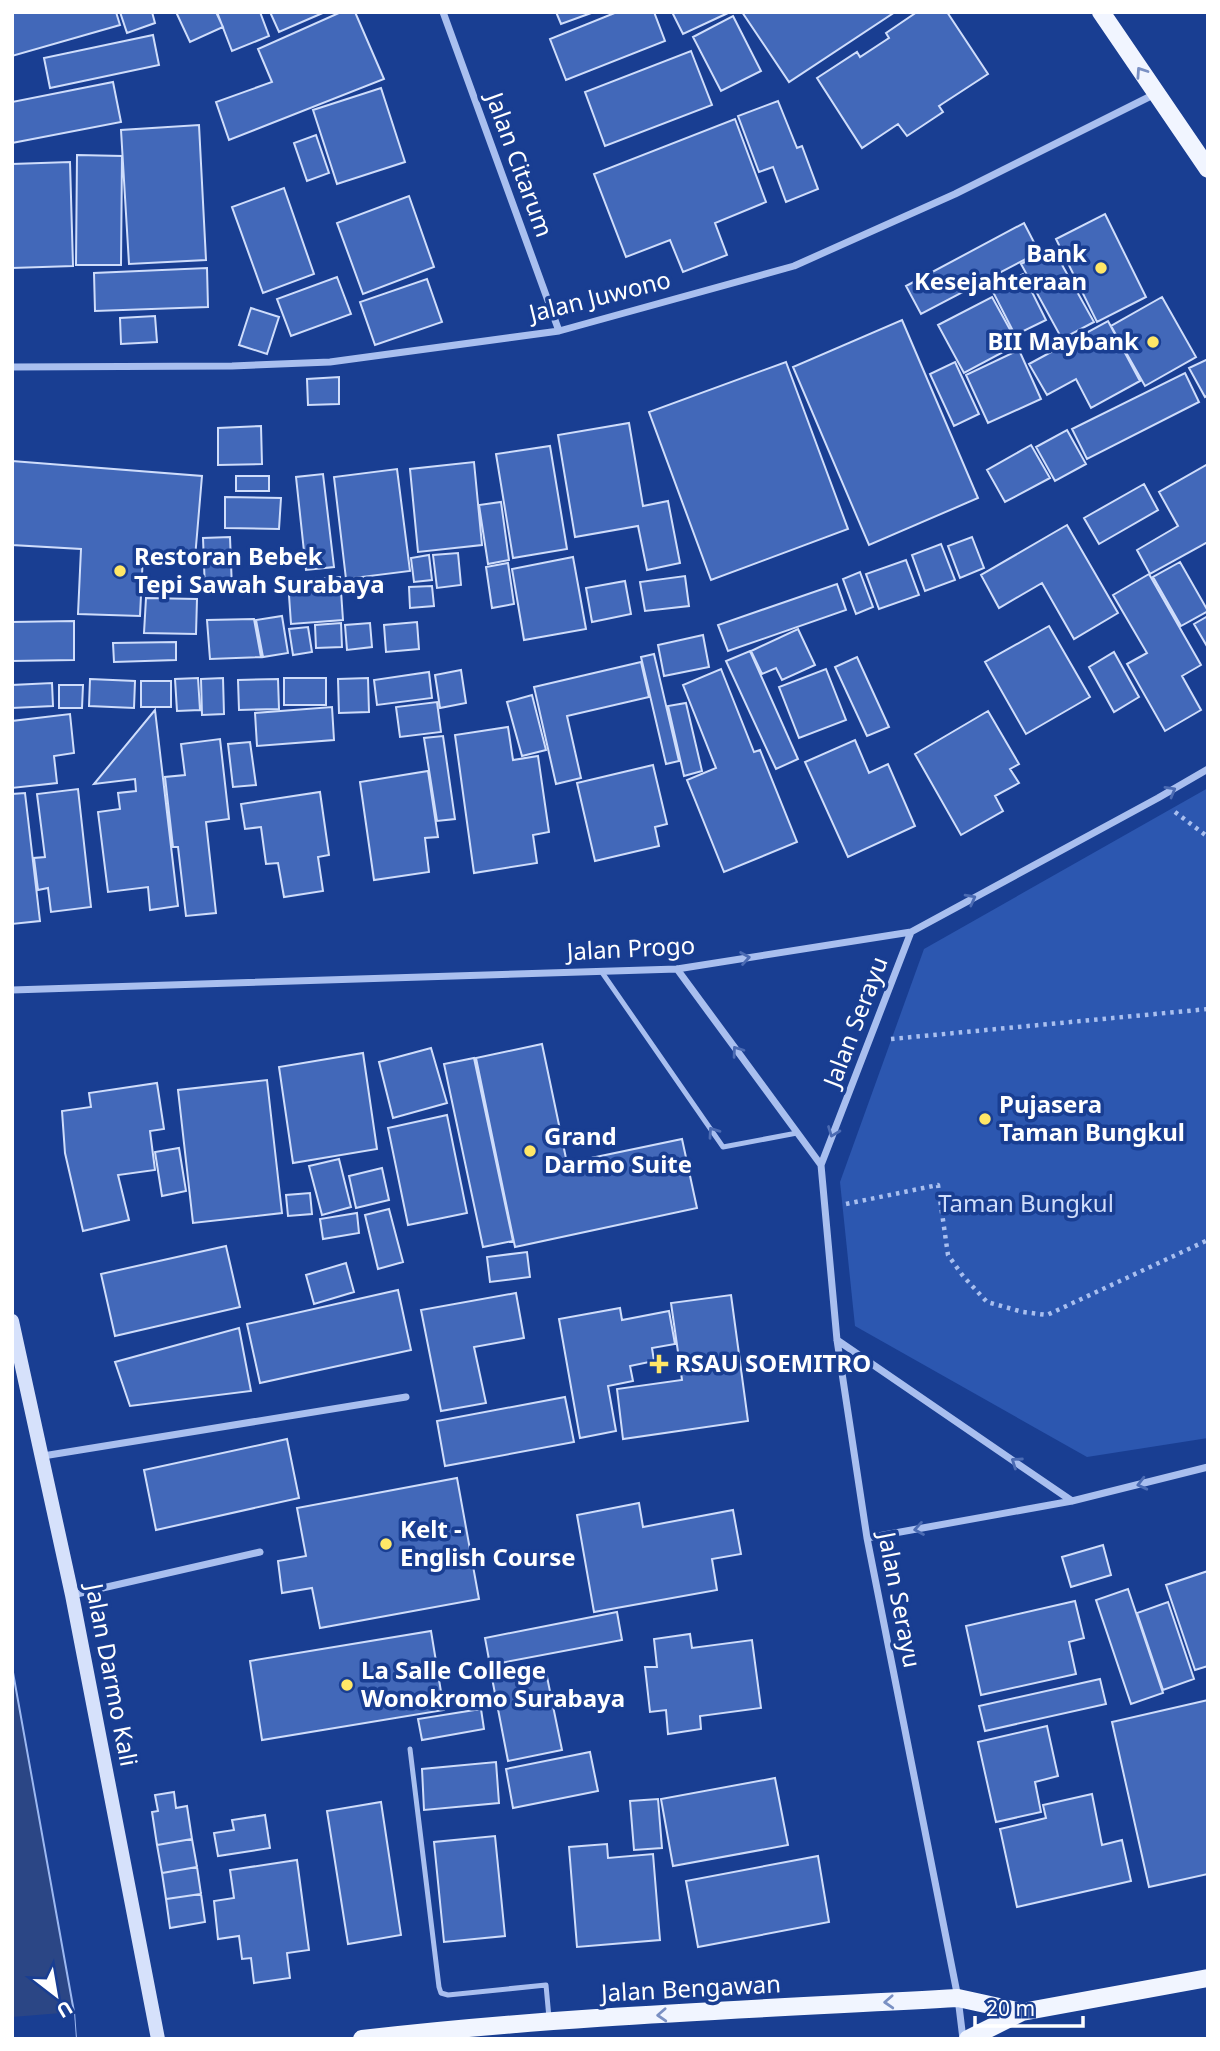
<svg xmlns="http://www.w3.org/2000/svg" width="1220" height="2051" font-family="'Noto Sans',sans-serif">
	<rect width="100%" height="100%" fill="#193e92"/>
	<path fill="#2c57b0" d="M1208,788V1438L1087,1457L855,1326L840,1182L924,949Z"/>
	<path fill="#2b4685" stroke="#9cb8f1" stroke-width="2" d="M12,1667L74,2012L76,2039H12Z"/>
	<path fill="#193e92" d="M74,2012L76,2039H12V2017Z"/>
	<path fill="#4268b9" stroke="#cfddfb" stroke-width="2" d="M12,12H116L120,25L12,56Z
		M120,12H152L155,23L127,33Z
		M176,12H216L223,27L190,42Z
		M217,12H260L269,36L232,51Z
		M270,12H325L279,32Z
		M341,12H355L384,79L229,140L216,102L272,82L258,49Z
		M556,12H594L561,24Z
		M617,12H654L665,41L566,80L550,39Z
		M672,12H728V13L683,34Z
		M742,12H895L789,82Z
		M917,12H947L988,74L939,106L943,112L907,136L898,124L862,148L817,78L857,52L860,57L889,38L886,33Z
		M733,16L761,71L721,91L693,37Z
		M153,35L159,65L50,88L44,58Z
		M691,51L712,105L605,146L585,92Z
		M113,82L121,122L12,143V102Z
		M381,88L405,162L337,184L313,110Z
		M778,101L797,148L802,146L818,189L786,202L773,167L759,172L738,116Z
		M735,119L766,202L715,223L727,255L683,272L670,240L626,257L594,174Z
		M199,125L206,260L129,264L121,130Z
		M316,135L329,173L307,181L294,143Z
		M77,155L122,156L121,265H76Z
		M70,162L73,266L12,268V164Z
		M284,188L314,274L263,293L232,207Z
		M409,196L434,267L363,294L337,223Z
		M1105,214L1146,297L1097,322L1056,239Z
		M1024,223L1039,252L921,314L906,286Z
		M1052,247L1094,322L1062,339L1021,264Z
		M207,268L208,307L95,311L94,273Z
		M1023,274L1046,320L1015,335L992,290Z
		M337,277L351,314L291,336L277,299Z
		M427,279L442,322L375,345L360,302Z
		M992,297L1018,344L964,373L938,325Z
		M1162,297L1196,357L1145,386L1111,326Z
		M251,308L279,317L267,354L239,345Z
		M155,316L157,342L121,344L120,318Z
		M902,320L978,498L869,545L793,367Z
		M1108,321L1140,381L1091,408L1076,379L1047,395L1029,364Z
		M1019,350L1041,399L988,423L966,375Z
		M1208,359V395L1205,397L1189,368Z
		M786,362L848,529L711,580L649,412Z
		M955,362L979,414L954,426L930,374Z
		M1185,373L1199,402L1087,459L1072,429Z
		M339,377V404L308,405L307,379Z
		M629,423L643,506L668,501L680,563L647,570L638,526L575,537L558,435Z
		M261,426L262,464L218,465V428Z
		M1067,430L1086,464L1055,481L1036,447Z
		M1031,445L1050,478L1005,502L987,470Z
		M550,446L567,549L513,558L496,454Z
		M12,461L202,476L195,558L143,554L140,616L78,614L81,549L12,545Z
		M474,462L482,545L418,552L410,469Z
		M1208,464V542L1150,574L1137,550L1178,526L1159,492Z
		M397,469L410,571L346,579L334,477Z
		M323,474L334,567L306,570L296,477Z
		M236,476H269V491H236Z
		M1144,484L1158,510L1099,544L1084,518Z
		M225,497L281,498L279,529L225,528Z
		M501,502L509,560L488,564L479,505Z
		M1067,525L1118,613L1074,639L1042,583L999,608L981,575Z
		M230,537L232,589L205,591L203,538Z
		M972,537L984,568L960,578L948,546Z
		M941,544L955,580L925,591L912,555Z
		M458,553L461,585L437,588L433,555Z
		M429,555L432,580L414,582L411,558Z
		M573,557L586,629L524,640L512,569Z
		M906,560L919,595L879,609L866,574Z
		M1180,562L1208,611L1181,626L1153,577Z
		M508,563L514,604L492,608L486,567Z
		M860,572L873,607L856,614L843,579Z
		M1149,574L1201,665L1182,676L1201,710L1165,731L1127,664L1147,653L1113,595Z
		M685,576L689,606L645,611L640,582Z
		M340,577L343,620L291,624L288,581Z
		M625,581L631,614L592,622L586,588Z
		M837,584L846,610L728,651L718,625Z
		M432,586L434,606L410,608L409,587Z
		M146,598L197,599L196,634L144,633Z
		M282,616L288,653L263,657L256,620Z
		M1208,616V648L1194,624Z
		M254,619L261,657L210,659L207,620Z
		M74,621V660L12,661V622Z
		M417,622L419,649L386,652L384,625Z
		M341,623L342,647L316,648L315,625Z
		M370,623L372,647L347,650L345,625Z
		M1049,626L1090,697L1026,734L985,662Z
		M308,627L312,652L293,655L289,629Z
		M798,629L815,665L782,680L776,668L762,674L751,651Z
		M703,635L709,667L664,676L658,645Z
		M176,642V660L114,662L113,643Z
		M750,651L798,759L776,769L726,661Z
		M1114,652L1139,697L1114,712L1089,667Z
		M654,654L679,761L666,764L641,657Z
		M857,657L889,727L867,736L835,667Z
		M641,662L649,697L567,716L581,778L556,784L534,687Z
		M721,669L754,752L760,750L797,842L724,872L687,780L716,768L683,685Z
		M826,669L846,720L799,738L779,687Z
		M461,670L466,703L440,708L435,675Z
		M429,672L432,698L377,705L374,680Z
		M198,678L200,710L177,711L175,679Z
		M223,678L224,714L202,715L201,679Z
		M284,678H326V705H284Z
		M368,678L369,712L339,713L338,679Z
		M90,679L135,681L134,708L89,706Z
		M278,679L279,709L239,710L238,680Z
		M141,681H171V707H141Z
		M52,683L53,706L12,708V685Z
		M59,685H83L82,708H59Z
		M532,695L546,750L522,756L507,702Z
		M437,702L441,732L400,737L396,707Z
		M686,703L702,771L684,776L668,706Z
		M332,707L334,740L257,746L255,713Z
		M155,710L178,906L150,910L148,887L108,892L98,812L120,809L118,793L136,791L135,779L94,784Z
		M988,711L1019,764L1010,769L1019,783L995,796L1003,811L961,835L915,754Z
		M70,714L74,753L54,756L57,783L12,788V721Z
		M508,727L513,760L538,756L549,832L533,835L537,863L474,873L455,735Z
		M443,736L455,819L437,821L424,738Z
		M220,739L229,819L206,822L216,913L186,916L178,847H173L165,777L185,775L181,744Z
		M855,740L869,773L888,764L915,826L848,857L805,762Z
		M250,742L256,785L233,787L228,744Z
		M653,765L667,824L655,827L659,846L595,861L577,783Z
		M428,771L438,837L425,838L429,872L374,880L360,782Z
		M78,789L91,907L51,912L48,888L38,890L34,858L45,857L37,794Z
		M320,792L329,855L318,857L323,891L284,897L278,863L266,864L261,827L245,829L241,804Z
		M25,793L40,921L12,924V794Z
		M542,1044L567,1163L682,1139L697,1208L515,1247L476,1058Z
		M431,1048L447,1103L393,1118L379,1062Z
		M363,1053L377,1149L293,1163L279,1067Z
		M474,1058L513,1241L483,1247L444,1064Z
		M267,1080L282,1213L193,1223L178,1090Z
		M157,1083L164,1129L150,1131L155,1170L118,1175L129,1220L83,1231L65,1153L62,1111L91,1107L89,1093Z
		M447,1115L467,1213L408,1225L388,1128Z
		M179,1148L186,1191L162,1196L155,1152Z
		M339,1159L351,1207L322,1215L309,1166Z
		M382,1168L389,1200L356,1208L349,1176Z
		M310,1193L312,1214L288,1216L286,1195Z
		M389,1209L403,1262L378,1269L365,1215Z
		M357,1213L359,1233L323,1239L320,1219Z
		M226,1246L240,1307L115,1336L101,1274Z
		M527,1252L530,1277L490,1282L487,1257Z
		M346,1263L354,1292L314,1304L306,1275Z
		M398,1290L411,1350L260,1383L247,1324Z
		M516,1293L524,1338L474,1347L486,1403L441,1411L421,1310Z
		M731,1295L748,1421L623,1439L617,1389L682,1380L671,1303Z
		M620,1308L622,1320L669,1311L675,1344L652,1348L654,1361L630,1366L633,1381L608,1386L616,1431L580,1438L559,1319Z
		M239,1328L251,1391L130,1406L115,1362Z
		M565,1397L574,1442L445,1466L437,1421Z
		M287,1439L299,1498L156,1530L144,1470Z
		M457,1478L479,1599L320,1628L312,1588L282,1593L278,1561L306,1556L297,1508Z
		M639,1503L643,1527L733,1510L741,1554L712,1559L717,1590L594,1612L577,1515Z
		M1103,1545L1111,1575L1071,1587L1062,1557Z
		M1208,1571V1666L1195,1670L1166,1585Z
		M1128,1589L1163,1693L1131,1704L1096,1600Z
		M1075,1601L1084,1638L1069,1642L1076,1674L981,1695L966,1626Z
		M1168,1602L1194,1679L1163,1690L1137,1613Z
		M617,1612L622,1640L490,1665L485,1638Z
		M431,1631L444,1710L262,1740L250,1661Z
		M690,1634L692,1648L752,1640L761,1708L700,1716L701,1729L668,1734L666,1710L650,1712L645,1667H657L654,1639Z
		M545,1667L562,1750L508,1761L492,1678Z
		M1100,1679L1106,1704L985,1731L979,1706Z
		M1208,1700V1874L1149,1887L1112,1722Z
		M481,1709L484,1729L422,1740L418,1719Z
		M1047,1726L1058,1776L1035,1782L1041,1812L996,1822L978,1742Z
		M590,1752L598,1791L513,1808L506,1769Z
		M496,1762L499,1803L424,1810L422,1769Z
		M775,1778L788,1845L673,1866L661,1799Z
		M174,1792L176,1808L187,1806L192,1839L157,1845L152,1812L158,1811L155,1795Z
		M1092,1794L1102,1845L1122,1840L1131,1881L1017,1907L1000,1829L1046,1818L1043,1805Z
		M658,1799L662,1848L634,1850L630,1801Z
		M381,1802L401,1935L348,1944L327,1811Z
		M265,1815L270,1848L218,1856L214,1833L234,1830L232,1820Z
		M495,1836L505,1936L444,1942L434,1842Z
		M192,1839L197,1867L162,1873L157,1845Z
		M607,1844L608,1858L653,1854L660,1940L577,1947L569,1847Z
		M818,1856L829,1922L698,1947L686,1881Z
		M297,1860L309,1950L287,1953L290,1978L254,1983L251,1958L242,1959L239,1936L218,1939L214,1901L234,1898L230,1870Z
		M197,1867L201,1894L166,1899L162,1873Z
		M201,1894L205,1922L170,1928L166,1899Z"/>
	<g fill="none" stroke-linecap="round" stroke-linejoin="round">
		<path stroke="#a9bfef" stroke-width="4.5" stroke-dasharray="3.5 5" stroke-linecap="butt" d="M1175,812L1208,837
			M891,1039L1208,1009
			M846,1204L938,1185L948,1255L963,1276L987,1302L1023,1312L1047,1315L1208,1240"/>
		<path stroke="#a9bfef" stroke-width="5" d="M601,971L723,1147L797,1133
			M410,1749L439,1987L441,1993L448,1995L546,1985L549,2018"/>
		<path stroke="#a9bfef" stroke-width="7" d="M443,12L559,331
			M12,367L232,366L330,362L559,331L794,266L955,194L1155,94
			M911,932L821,1165L837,1340L867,1538L958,1998L963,2039
			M677,969L821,1165
			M12,990L677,969L911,932L1158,798L1208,769
			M837,1340L1072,1501
			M43,1456L406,1397
			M867,1538L1072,1501L1208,1467
			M72,1595L260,1552"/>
		<path stroke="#d6e1fb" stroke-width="14" d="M12,1321L72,1595L158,2039"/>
		<path stroke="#f1f5ff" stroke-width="18" d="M1101,12L1208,169
			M362,2039C560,2016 759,2009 958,1998L1022,2012
			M968,2039L1022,2012L1208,1978"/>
	</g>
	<defs><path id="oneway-chevron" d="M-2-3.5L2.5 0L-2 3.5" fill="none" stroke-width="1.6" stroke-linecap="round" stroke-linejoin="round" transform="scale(1.75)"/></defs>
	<g stroke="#7a90c3">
		<use href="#oneway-chevron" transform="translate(1141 72) rotate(-124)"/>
		<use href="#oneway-chevron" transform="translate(889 2002) rotate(177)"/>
		<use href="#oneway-chevron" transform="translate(662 2015) rotate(177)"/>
	</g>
	<g stroke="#4b6bb3">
		<use href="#oneway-chevron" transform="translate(1171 791) rotate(-30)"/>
		<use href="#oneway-chevron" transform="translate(971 899) rotate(-28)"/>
		<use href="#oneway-chevron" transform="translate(745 958) rotate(-9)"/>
		<use href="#oneway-chevron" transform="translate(737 1051) rotate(-126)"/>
		<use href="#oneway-chevron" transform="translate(713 1132) rotate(-125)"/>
		<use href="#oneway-chevron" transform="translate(833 1132) rotate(111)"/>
		<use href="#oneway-chevron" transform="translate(1016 1462) rotate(-145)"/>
		<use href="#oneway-chevron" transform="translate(1142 1484) rotate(166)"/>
		<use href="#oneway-chevron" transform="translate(919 1529) rotate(170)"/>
	</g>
	<g fill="#ffe767" stroke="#193e92" stroke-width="2.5">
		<circle cx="1101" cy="268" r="7"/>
		<circle cx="1153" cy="342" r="7"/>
		<circle cx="120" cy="571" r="7"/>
		<circle cx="985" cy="1119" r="7"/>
		<circle cx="530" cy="1151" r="7"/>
		<path d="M655.5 1353.5h7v7h7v7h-7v7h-7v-7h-7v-7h7z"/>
		<circle cx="386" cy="1544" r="7"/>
		<circle cx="347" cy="1685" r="7"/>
	</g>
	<g text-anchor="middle" stroke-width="7" stroke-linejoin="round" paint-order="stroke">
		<g font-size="24" fill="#fff" stroke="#193e92">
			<text transform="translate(519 165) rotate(70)" y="8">Jalan Citarum</text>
			<text transform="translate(600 297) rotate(-14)" y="8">Jalan Juwono</text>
			<text transform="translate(631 949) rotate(-3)" y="8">Jalan Progo</text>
			<text transform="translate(856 1022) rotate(-69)" y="8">Jalan Serayu</text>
			<text transform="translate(899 1600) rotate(79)" y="8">Jalan Serayu</text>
			<text transform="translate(111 1675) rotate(79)" y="8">Jalan Darmo Kali</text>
			<text transform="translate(691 1989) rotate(-3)" y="8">Jalan Bengawan</text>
		</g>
		<g font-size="24" font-weight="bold" fill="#fff" stroke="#193e92" text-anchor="start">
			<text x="1087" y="262" text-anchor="end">Bank<tspan x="1087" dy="28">Kesejahteraan</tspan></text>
			<text x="1139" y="350" text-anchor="end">BII Maybank</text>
			<text x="134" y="565">Restoran Bebek<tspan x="134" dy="28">Tepi Sawah Surabaya</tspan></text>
			<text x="999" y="1113">Pujasera<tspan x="999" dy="28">Taman Bungkul</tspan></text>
			<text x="544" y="1145">Grand<tspan x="544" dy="28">Darmo Suite</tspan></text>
			<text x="675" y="1372">RSAU SOEMITRO</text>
			<text x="400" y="1538">Kelt -<tspan x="400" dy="28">English Course</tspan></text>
			<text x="361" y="1679">La Salle College<tspan x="361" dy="28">Wonokromo Surabaya</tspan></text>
		</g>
		<g font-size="24" fill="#cfddfb" stroke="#193e92">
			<text x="1026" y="1212">Taman Bungkul</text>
		</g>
	</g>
	<rect width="1220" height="2051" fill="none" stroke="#ffffff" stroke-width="28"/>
	<g transform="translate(56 1995) rotate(149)" stroke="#193e92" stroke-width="5" paint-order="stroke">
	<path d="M0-5L12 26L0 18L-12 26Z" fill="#ffffff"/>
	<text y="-10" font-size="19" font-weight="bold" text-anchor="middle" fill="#ffffff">U</text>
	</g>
	<path d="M975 2016v10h108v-10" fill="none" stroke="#ffffff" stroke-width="3.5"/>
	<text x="986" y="2016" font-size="21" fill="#ffffff" stroke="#193e92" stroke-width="5" paint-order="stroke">20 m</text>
</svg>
